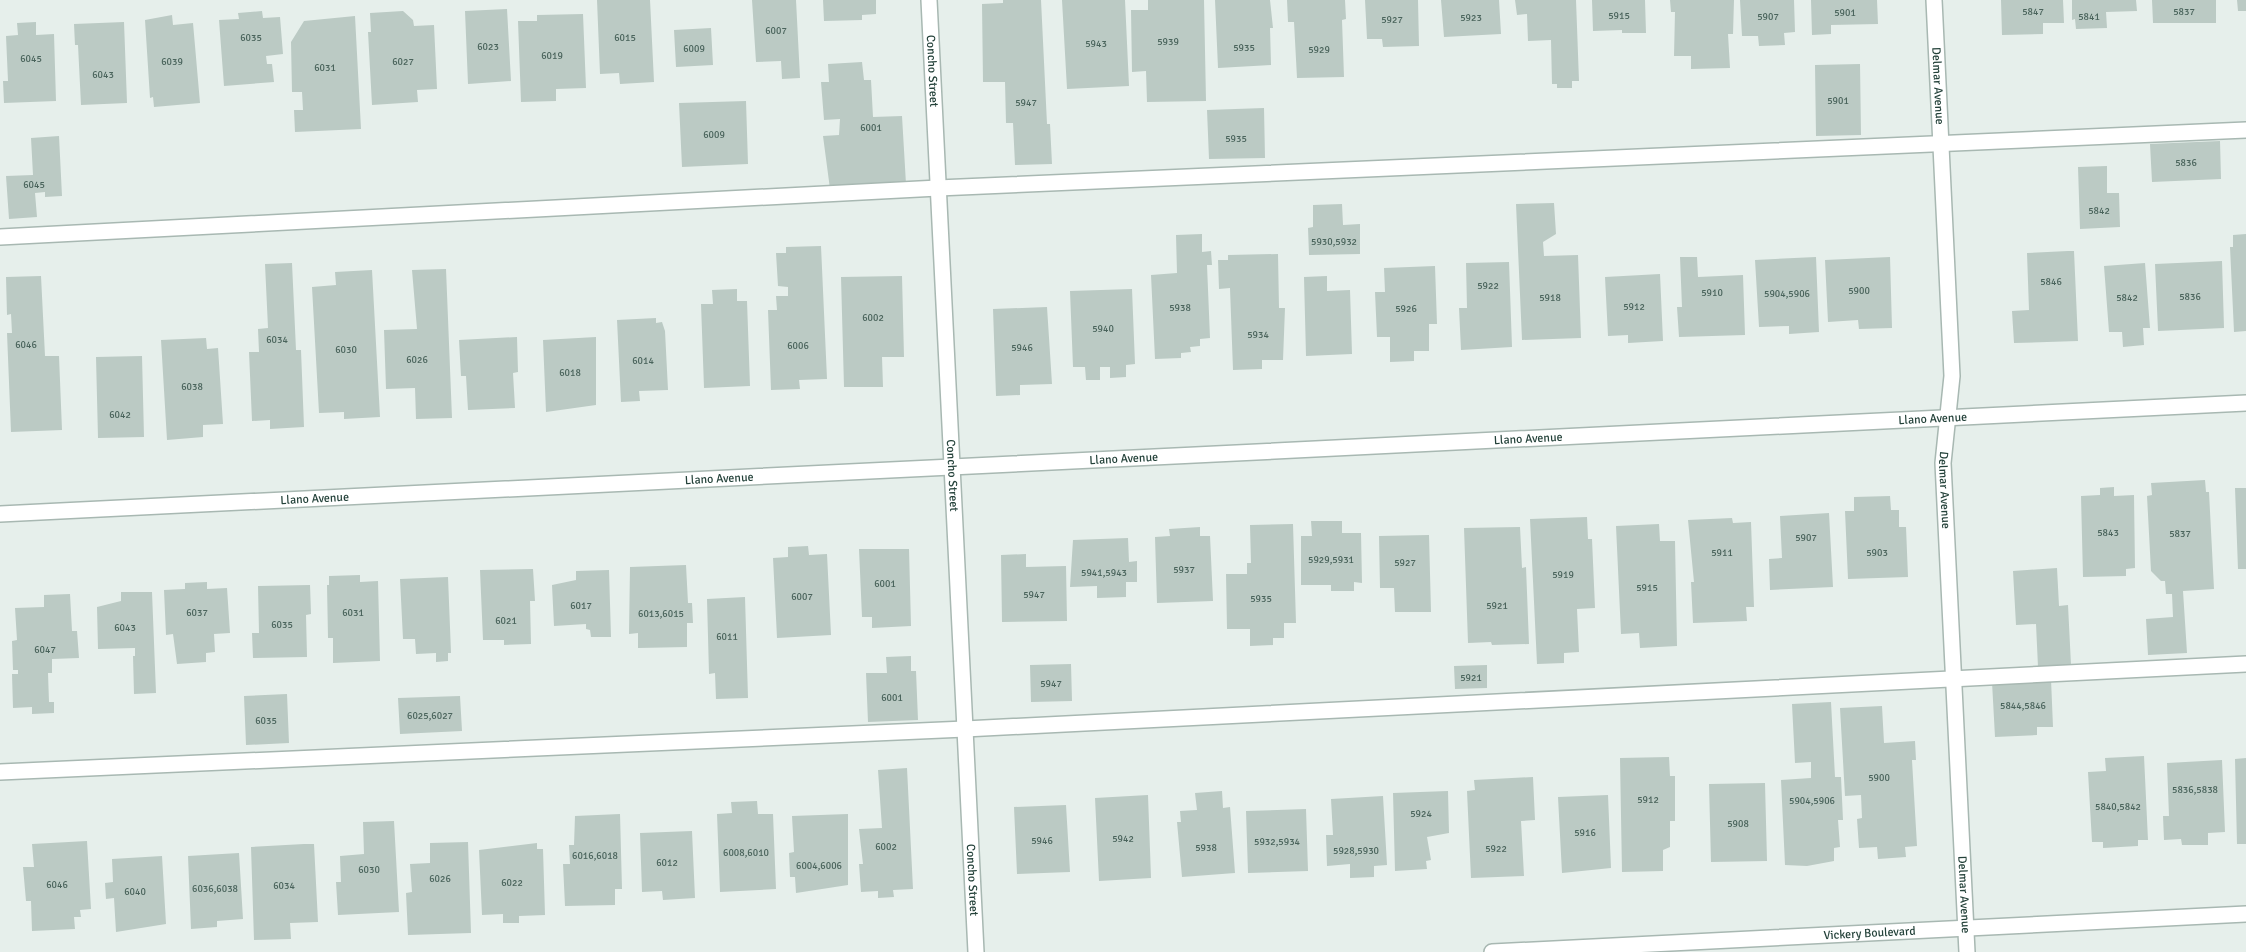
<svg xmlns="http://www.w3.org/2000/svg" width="2246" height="952" font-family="Signika,sans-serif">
	<rect width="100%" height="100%" fill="#e6efeb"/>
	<path fill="#bbcac4" d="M597,0H650L654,82L620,84L619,73L600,74Z
		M752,0H796L800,78L782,79L781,61L756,62Z
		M823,0H876V14L862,15V20L824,21Z
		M1003,0H1041L1047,124H1050L1052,164L1015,165L1013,123H1006L1005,82H983L982,4L1003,3Z
		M1062,0H1125L1129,86L1067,89Z
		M1148,0H1204L1206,101L1147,102L1146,71L1132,72L1131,10H1148Z
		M1215,0H1270L1273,28H1270L1271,65L1218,68Z
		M1287,0H1345L1346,19L1342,20L1344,77L1297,78L1294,22H1288Z
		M1365,0H1418L1419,46L1383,47L1382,39H1367Z
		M1441,0H1499L1501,34L1444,37Z
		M1515,0H1576L1579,81H1572V88H1557V84H1552L1551,40L1528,41L1527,14L1517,15Z
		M1592,0H1645L1646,33H1622V30L1593,31Z
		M1670,0H1734L1733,34H1728L1730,68L1691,69V56H1674L1675,12H1671Z
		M1740,0H1794L1795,32L1784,33L1785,45L1759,46L1758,36H1742Z
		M1811,0H1877L1878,24L1831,25V34L1812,35Z
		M2001,0H2063L2064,23H2043V34L2002,35Z
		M2072,0H2136L2137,11L2106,12L2107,28L2076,29L2075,19L2072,20Z
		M2152,0H2216V23H2153Z
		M2237,0H2246V11H2238Z
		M507,9L511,81L468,84L465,11Z
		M262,11L263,18L280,17L283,54L266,56L267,64H272L274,82L224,86L219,20L239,19L238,13Z
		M403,11L413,20L414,26L434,25L437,89L417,90L418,102L372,105L368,32H371L370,13Z
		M583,14L586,88L556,89V101L521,102L518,21H537V15Z
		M172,15L173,25L193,23L200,103L154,107L153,97L150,98L145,20Z
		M355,16L361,129L295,132L294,110H303L302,92H292L291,42L304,21Z
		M36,22V35L54,34L56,101L4,103L3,81H8L6,36L18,35L17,23Z
		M124,22L127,103L81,105L78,45H75L74,24Z
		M711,28L713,65L676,67L674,30Z
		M862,62L864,80H871L873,117L902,116L906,184L830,189L823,136L839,135L840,119L824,120L821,82H829L828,64Z
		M1860,64L1861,135L1816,136L1815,65Z
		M746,101L748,164L682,167L679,103Z
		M1264,108L1265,158L1209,159L1207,110Z
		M59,136L62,196L45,197V192L35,193L37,217L9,219L6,176L33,175L31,138Z
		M2220,141L2221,179L2152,182L2150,144Z
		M2107,166V193H2119L2120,227L2080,229L2078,167Z
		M1554,203L1556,234L1543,242L1544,256L1578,255L1581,338L1522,340L1516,204Z
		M1342,204L1343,225L1360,224V254L1309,255L1308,228L1313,227V205Z
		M1202,234V252L1211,251L1212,265H1207L1210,338L1200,339V346L1190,347L1191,352L1181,353V358L1155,359L1151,275L1177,273L1176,235Z
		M2246,234V331L2234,332L2230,247H2233V235Z
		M821,246L827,379L799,380L800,389L771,390L768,310H777L776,296H788V287L778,286L776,253H786V247Z
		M2068,251H2074L2078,341L2014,343L2012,311L2029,310L2027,253Z
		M1278,254L1279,308H1285L1283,360H1262V369L1233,370L1230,288L1219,289L1218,260H1228V255Z
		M1680,257H1697L1698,277L1743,275L1745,335L1679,337L1677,307H1682Z
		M1816,257L1819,332L1789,334V326L1759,327L1755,260Z
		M1890,257L1892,328L1859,329L1858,320L1828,322L1825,260Z
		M2222,261L2224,328L2158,331L2155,264Z
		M1509,262L1512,347L1461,350L1459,308H1467L1466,263Z
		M292,263L296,350H301L304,427L270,429V420L252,421L249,352H259L258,329L268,328L265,264Z
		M2145,263L2150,328H2143L2144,345L2123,347L2122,332H2109L2104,266Z
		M1435,266L1437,324H1429V351H1414V361L1390,362V337H1377L1375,292H1385L1384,268Z
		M446,269L452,418L416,419L415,388L386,389L384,330L417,329L412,270Z
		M372,270L380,417L344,419V412L319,413L312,287L336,285L335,272Z
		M1660,274L1663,341L1628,343V335L1608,336L1605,277Z
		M41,276L45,356H59L62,430L11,432L7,333H12L11,314L7,315L6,277Z
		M902,276L904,357H882L883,387H844L841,277Z
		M1327,276V291L1350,290L1352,354L1306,356L1304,277Z
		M737,289V301H747L750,386L704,388L701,304H713L712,290Z
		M1132,289L1135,364L1126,365V377L1110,378V367H1100V380H1086L1085,367H1073L1070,291Z
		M1047,307L1052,384L1020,385V395L996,396L993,309Z
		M656,318V323L662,322L665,331L668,390L639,391L640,401L621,402L617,320Z
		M517,337L518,372L513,373L515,408L468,410L466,376H461L459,340Z
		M596,337V405L546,412L543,340Z
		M206,338L207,349L218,348L223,424L203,425V437L167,440L161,340Z
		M142,356L144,437L98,438L96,357Z
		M2205,480L2206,492H2209L2214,589L2183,591L2187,653L2148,655L2146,619L2173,617L2172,594H2166L2165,581H2161L2151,571L2147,496L2152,495L2151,483Z
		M2114,487V496L2134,495L2135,568L2126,569V576L2083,577L2081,496L2100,495V488Z
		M2235,488H2246V569H2238Z
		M1890,496L1891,510H1899V527H1906L1908,577L1848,579L1845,511H1854V497Z
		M1829,513L1833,587L1770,590L1769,559L1782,558L1780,516Z
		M1587,517L1588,539H1592L1595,608L1577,609L1579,652L1564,653V663L1537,664L1530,519Z
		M1732,518L1733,523L1751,522L1754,607H1746L1747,621L1693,623L1691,582H1694L1688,520Z
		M1311,521H1342V533H1361L1362,583L1354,582V591H1331V585H1301V536H1312Z
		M1293,524L1296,623H1284V638H1273V645L1250,646V629H1227L1226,574H1247V563H1251L1250,525Z
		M1659,524L1660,541H1675L1677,646L1640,648L1639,633L1621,634L1616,526Z
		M1200,527V536H1210L1213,601L1157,603L1155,537L1170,536L1169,529Z
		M1520,527L1522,568L1526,567L1529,644L1492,645L1491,642L1468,643L1464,528Z
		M1429,535L1431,612H1395L1394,588H1380L1379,536Z
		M1128,538L1129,562L1137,561V582H1126V597L1097,598V586L1070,587L1073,540Z
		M808,546L809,555L827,554L831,635L777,638L773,558L788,557V547Z
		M859,549H909L911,626L872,628V617H862Z
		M1026,554V567L1066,566L1067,621L1002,622L1001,555Z
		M686,565L688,603H692L693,623H687V647L638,648V633L629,634L630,567Z
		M2057,568L2059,606L2068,605L2071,665L2038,667L2036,624L2016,625L2013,571Z
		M533,569L535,601H530L531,644L504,645V640H483L480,570Z
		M609,570L611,637H591L590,630L586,629V624L554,626L552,585L576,580V571Z
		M360,575V582L378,581L380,661L333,663V638H328L327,585H329V576Z
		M448,577L451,653H448V661L436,662V653L416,654L415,639H403L400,579Z
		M207,582V589L227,588L230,633L214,634L215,652L206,653V662L177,664L173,634L166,635L164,590L185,589V583Z
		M310,585L311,614L306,615L307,657L253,658L252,633H259L258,586Z
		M121,592H152L156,693L134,694L133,656H135V648L98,649L97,607L121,601Z
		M70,594L72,631H77L79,658L52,659V673H48L49,702H54V713L32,714V707L13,708L12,674H18V670H13L12,641L17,640L15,608L44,607V595Z
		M745,597L748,698L716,699L715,673L709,674L707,599Z
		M911,656V671H916L918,720L868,722L866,673H887L886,657Z
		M1071,664L1072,701L1031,702L1030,665Z
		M1487,665V688L1455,689L1454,666Z
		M2051,679L2053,727H2037V735L1995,737L1992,682Z
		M287,694L289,743L246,745L244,696Z
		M460,696L462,731L400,734L398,698Z
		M1831,702L1835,777H1841L1843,820H1838L1840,847L1834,848V861L1807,866L1785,865L1781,780L1811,778V762L1795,763L1792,704Z
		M1882,706L1884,743L1915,741L1916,760H1912L1917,846L1905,847L1906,857L1878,859L1877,847L1859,848L1857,819L1862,818L1861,795L1845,796L1840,708Z
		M2144,756L2148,840H2138V846L2103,848V842H2092L2088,772L2106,771L2105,758Z
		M1669,757L1670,776H1675V821H1670V847L1663,850V871L1622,872L1620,758Z
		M2246,758V844H2237L2235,759Z
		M2222,760L2225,832L2208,833V845H2182L2181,839L2164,840L2163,816H2169L2167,763Z
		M907,768L913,889L893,890L894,897L878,898V891L861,892L859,864H863L859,829L882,828L878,770Z
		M1533,777L1535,820L1521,821L1524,876L1471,878L1467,791L1475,790L1474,780Z
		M1765,783L1767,861L1711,862L1709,784Z
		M1222,791L1223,808L1230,807L1235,873L1182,877L1177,822H1181L1180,811L1197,810L1195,793Z
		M1448,791L1449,833L1427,837L1431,860L1426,861L1427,869L1395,871L1393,793Z
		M1148,795L1151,878L1099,881L1095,798Z
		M1608,795L1611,868L1562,873L1558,797Z
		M1383,796L1387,865L1374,866V877L1350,878V864L1327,866L1326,835H1333L1331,799Z
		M757,801L758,814H773L776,889L720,892L717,814L732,813L731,802Z
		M1066,805L1070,872L1017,874L1014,807Z
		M1306,809L1308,871L1248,873L1246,811Z
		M620,814L622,889H615V905L565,906L563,864H570L569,845H574L575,816Z
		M848,814V885L796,893L795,877H790L789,853L794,852L792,816Z
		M394,821L399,912L338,915L336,882H341L340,856L364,854L363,822Z
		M692,831L695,898L663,900L662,891L642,892L640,833Z
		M87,841L91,909L80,910L81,917H74L75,929L32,931L31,901H26L23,867H34L32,844Z
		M468,842L471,933L408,935L406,893L412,892L410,864L430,863V843Z
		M537,843V849H543L545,915L519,916V923H503V914L482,915L479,850Z
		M304,844H314L318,922L290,923L291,939L254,940L251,847Z
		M239,853L243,919L217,921V927L191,929L188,856Z
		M162,856L166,924L116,932L114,898L106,899L105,883L113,882L112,859Z"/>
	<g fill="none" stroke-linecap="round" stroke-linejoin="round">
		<g stroke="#a8b8b2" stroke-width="18">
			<path id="service" d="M0,237L938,188L2246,130
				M0,772L965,729L2246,664"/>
		</g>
		<g stroke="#a8b8b2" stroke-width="18">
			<g id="minor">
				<path id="s1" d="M929,0L976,952"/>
				<path id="s2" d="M1934,0L1952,376L1943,463L1967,952"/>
				<path id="s3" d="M0,514L2246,403"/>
				<path id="s4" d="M1492,952L2246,914"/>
			</g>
		</g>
		<use href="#service" stroke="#fff" stroke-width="15"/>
		<use href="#minor" stroke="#fff" stroke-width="15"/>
	</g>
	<g text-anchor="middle" stroke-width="4.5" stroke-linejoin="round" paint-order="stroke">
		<g font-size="10" fill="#4a645c">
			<text x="2033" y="15">5847</text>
			<text x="2184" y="15">5837</text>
			<text x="1845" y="16">5901</text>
			<text x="1619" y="19">5915</text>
			<text x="1768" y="20">5907</text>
			<text x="2089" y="20">5841</text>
			<text x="1471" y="21">5923</text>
			<text x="1392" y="23">5927</text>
			<text x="776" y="34">6007</text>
			<text x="251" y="41">6035</text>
			<text x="625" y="41">6015</text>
			<text x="1168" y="45">5939</text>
			<text x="1096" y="47">5943</text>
			<text x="488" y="50">6023</text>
			<text x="1244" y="51">5935</text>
			<text x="694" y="52">6009</text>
			<text x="1319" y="53">5929</text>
			<text x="552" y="59">6019</text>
			<text x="31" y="62">6045</text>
			<text x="172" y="65">6039</text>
			<text x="403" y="65">6027</text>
			<text x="325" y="71">6031</text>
			<text x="103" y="78">6043</text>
			<text x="1838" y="104">5901</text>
			<text x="1026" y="106">5947</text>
			<text x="871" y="131">6001</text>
			<text x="714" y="138">6009</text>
			<text x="1236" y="142">5935</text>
			<text x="2186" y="166">5836</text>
			<text x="34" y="188">6045</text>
			<text x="2099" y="214">5842</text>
			<text x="1334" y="245">5930,5932</text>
			<text x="2051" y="285">5846</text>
			<text x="1488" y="289">5922</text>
			<text x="1859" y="294">5900</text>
			<text x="1712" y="296">5910</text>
			<text x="1787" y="297">5904,5906</text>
			<text x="2190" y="300">5836</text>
			<text x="1550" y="301">5918</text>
			<text x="2127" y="301">5842</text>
			<text x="1634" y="310">5912</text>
			<text x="1180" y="311">5938</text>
			<text x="1406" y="312">5926</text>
			<text x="873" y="321">6002</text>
			<text x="1103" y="332">5940</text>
			<text x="1258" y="338">5934</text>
			<text x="277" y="343">6034</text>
			<text x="26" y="348">6046</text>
			<text x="798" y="349">6006</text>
			<text x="1022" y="351">5946</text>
			<text x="346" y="353">6030</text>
			<text x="417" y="363">6026</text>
			<text x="643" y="364">6014</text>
			<text x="570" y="376">6018</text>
			<text x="192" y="390">6038</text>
			<text x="120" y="418">6042</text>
			<text x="2108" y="536">5843</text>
			<text x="2180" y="537">5837</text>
			<text x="1806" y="541">5907</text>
			<text x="1722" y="556">5911</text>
			<text x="1877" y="556">5903</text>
			<text x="1331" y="563">5929,5931</text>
			<text x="1405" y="566">5927</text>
			<text x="1184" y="573">5937</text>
			<text x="1104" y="576">5941,5943</text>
			<text x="1563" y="578">5919</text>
			<text x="885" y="587">6001</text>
			<text x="1647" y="591">5915</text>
			<text x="1034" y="598">5947</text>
			<text x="802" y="600">6007</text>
			<text x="1261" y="602">5935</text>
			<text x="581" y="609">6017</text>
			<text x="1497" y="609">5921</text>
			<text x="197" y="616">6037</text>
			<text x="353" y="616">6031</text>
			<text x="661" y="617">6013,6015</text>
			<text x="506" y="624">6021</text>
			<text x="282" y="628">6035</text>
			<text x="125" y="631">6043</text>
			<text x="727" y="640">6011</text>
			<text x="45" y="653">6047</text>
			<text x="1471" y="681">5921</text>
			<text x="1051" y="687">5947</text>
			<text x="892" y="701">6001</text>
			<text x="2023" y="709">5844,5846</text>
			<text x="430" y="719">6025,6027</text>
			<text x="266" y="724">6035</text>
			<text x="1879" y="781">5900</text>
			<text x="2195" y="793">5836,5838</text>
			<text x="1648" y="803">5912</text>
			<text x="1812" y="804">5904,5906</text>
			<text x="2118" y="810">5840,5842</text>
			<text x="1421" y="817">5924</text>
			<text x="1738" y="827">5908</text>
			<text x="1585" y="836">5916</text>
			<text x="1123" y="842">5942</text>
			<text x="1042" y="844">5946</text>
			<text x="1277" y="845">5932,5934</text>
			<text x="886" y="850">6002</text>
			<text x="1206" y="851">5938</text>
			<text x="1496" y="852">5922</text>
			<text x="1356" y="854">5928,5930</text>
			<text x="746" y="856">6008,6010</text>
			<text x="595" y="859">6016,6018</text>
			<text x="667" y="866">6012</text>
			<text x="819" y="869">6004,6006</text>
			<text x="369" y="873">6030</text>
			<text x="440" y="882">6026</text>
			<text x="512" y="886">6022</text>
			<text x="57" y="888">6046</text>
			<text x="284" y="889">6034</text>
			<text x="215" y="892">6036,6038</text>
			<text x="135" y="895">6040</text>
		</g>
		<g font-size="12" fill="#24423a" stroke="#f7fbf9">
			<text dy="4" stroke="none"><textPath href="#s1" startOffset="71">Concho Street</textPath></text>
			<text dy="4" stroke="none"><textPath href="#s2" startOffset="86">Delmar Avenue</textPath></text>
			<text dy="4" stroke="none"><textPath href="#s3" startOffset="1935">Llano Avenue</textPath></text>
			<text dy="4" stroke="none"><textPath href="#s3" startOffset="1530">Llano Avenue</textPath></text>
			<text dy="4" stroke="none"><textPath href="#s3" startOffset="1125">Llano Avenue</textPath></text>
			<text dy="4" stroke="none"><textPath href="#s1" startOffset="476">Concho Street</textPath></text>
			<text dy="4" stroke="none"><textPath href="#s3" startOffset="720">Llano Avenue</textPath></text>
			<text dy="4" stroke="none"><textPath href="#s2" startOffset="491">Delmar Avenue</textPath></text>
			<text dy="4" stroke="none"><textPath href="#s3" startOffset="315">Llano Avenue</textPath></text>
			<text dy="4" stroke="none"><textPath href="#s1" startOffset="881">Concho Street</textPath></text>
			<text dy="4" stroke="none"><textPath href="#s2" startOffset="896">Delmar Avenue</textPath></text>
			<text dy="4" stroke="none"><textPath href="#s4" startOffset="378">Vickery Boulevard</textPath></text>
		</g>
	</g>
</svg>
